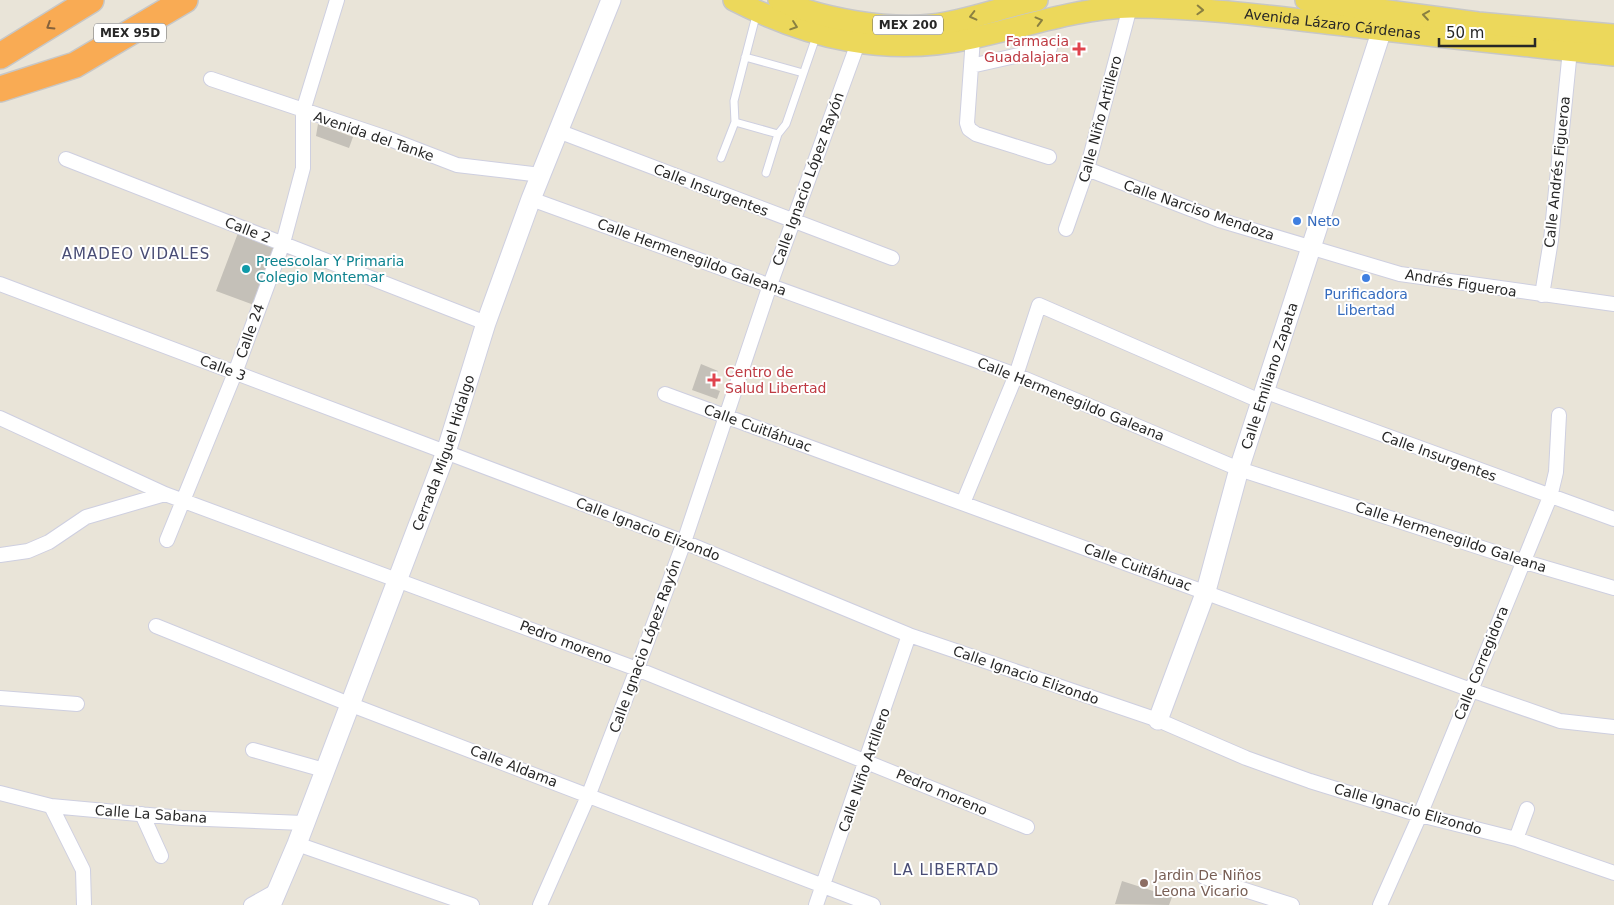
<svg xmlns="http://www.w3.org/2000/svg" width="1614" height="905" font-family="'DejaVu Sans',sans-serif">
	<rect width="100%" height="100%" fill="#e9e4d8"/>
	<path fill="#c4c0b8" d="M318,124L353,137L349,148L316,136Z
		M238,233L276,247L254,305L216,291Z
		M701,364L718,371L711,388L720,391L717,399L692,390Z
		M1122,881L1172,897L1169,905L1115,904Z"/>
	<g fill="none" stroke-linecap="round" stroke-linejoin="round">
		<g stroke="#cecfe0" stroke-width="9">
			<path id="lane" d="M757,12L734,101L735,122L778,134L786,124L817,34
				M745,57L803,73
				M721,158L735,122
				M766,173L778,134"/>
		</g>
		<g stroke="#cecfe0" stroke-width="16">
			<path id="street" d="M973,38L967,123L969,129L976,134L1049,157
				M971,66L1050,48
				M211,79L387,138L457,165L541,175
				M558,131L892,258
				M66,159L486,323
				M1087,169L1219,220L1400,274L1614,304
				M531,199L1016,375L1239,469L1522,561L1614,588
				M1066,229L1087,169L1130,7
				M0,284L684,542L909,635L1158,720L1246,758L1310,781L1420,815L1516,839L1614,873
				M1542,295L1551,240L1570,50
				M1264,391L1614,519
				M665,394L1471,690L1560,721L1614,727
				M0,418L165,494L637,669L1027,827
				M963,503L1016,375L1039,305L1260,401
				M167,540L235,373L283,243L303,168V111L337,0
				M0,555L28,551L49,542L86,517L165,494
				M156,626L349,704L873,905
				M0,698L77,704
				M253,750L324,770
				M0,793L51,806L182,818L303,823
				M51,806L83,870L84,905
				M142,814L161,856
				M1516,839L1527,809
				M297,844L472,905
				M1204,877L1292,905
				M251,905L276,891
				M540,905L589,794L637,669L684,542L770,285L858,43
				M816,905L909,635
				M1380,905L1420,815L1550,497L1556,472L1559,415"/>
		</g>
		<g stroke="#cecfe0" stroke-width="21">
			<g id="secondary">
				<path id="s1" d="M1158,720L1206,591L1239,469L1386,17"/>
				<path id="s2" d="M271,905L297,844L446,452L486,323L531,199L611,0"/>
			</g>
		</g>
		<g stroke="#c7c7c7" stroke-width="24">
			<g id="primary">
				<path id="s3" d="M734,0C810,39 887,57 972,38C1025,27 1076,8 1131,7C1210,7 1289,19 1368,28C1450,38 1532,46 1614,55"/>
				<path d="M779,0C821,19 887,30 933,25C968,21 1002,7 1037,0"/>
				<path d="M1306,0L1478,23L1614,35"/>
			</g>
		</g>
		<g stroke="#c7c7c7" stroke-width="28">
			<path id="highway" d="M0,56L91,0
				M0,89L75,65L185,0"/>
		</g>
		<use href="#lane" stroke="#fff" stroke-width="7"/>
		<use href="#street" stroke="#fff" stroke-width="14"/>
		<use href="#secondary" stroke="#fff" stroke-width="19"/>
		<use href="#primary" stroke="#ecd85b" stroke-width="21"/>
		<use href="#highway" stroke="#f9ab54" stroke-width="25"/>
	</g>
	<defs><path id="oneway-chevron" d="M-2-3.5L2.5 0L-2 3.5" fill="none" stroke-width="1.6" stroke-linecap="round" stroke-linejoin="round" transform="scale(1.25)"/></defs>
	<g stroke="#8a8041">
		<use href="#oneway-chevron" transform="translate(1200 10) rotate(2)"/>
		<use href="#oneway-chevron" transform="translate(1426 15) rotate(-172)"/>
		<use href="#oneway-chevron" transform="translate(973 16) rotate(166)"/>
		<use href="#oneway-chevron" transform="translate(1039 21) rotate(-15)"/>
		<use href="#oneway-chevron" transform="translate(794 26) rotate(19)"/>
	</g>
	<use stroke="#86623b" href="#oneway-chevron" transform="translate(50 26) rotate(148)"/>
	<g fill="#e0444e" stroke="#fff" stroke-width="2">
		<path d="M1076.5 41.5h5v5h5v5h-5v5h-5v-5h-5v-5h5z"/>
		<path d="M711.5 372.5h5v5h5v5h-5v5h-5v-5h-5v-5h5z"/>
	</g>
	<g fill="#3f7fe0" stroke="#fff" stroke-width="2">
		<circle cx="1297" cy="221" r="5"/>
		<circle cx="1366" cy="278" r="5"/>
	</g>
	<circle fill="#0f9aa8" stroke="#fff" stroke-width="2" cx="246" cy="269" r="5"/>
	<circle fill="#8d6e63" stroke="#fff" stroke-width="2" cx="1144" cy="883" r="5"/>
	<g text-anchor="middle" stroke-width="4" stroke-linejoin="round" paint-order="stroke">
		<g fill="#fff" stroke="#686868" stroke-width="1">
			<rect x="873" y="15.5" width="70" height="19" rx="4"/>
			<rect x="94" y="23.5" width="72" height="19" rx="4"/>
		</g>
		<g font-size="12" font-weight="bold" fill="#272727">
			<text x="908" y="29">MEX 200</text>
			<text x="130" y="37">MEX 95D</text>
		</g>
		<g font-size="14" fill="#272727" stroke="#fff">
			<text dy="5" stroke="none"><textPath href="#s3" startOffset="611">Avenida Lázaro Cárdenas</textPath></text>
			<text transform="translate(1100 119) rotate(-75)" y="5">Calle Niño Artillero</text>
			<text transform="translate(374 136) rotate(19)" y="5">Avenida del Tanke</text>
			<text transform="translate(1557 172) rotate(-84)" y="5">Calle Andrés Figueroa</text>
			<text transform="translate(808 179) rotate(-70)" y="5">Calle Ignacio López Rayón</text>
			<text transform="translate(711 190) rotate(21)" y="5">Calle Insurgentes</text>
			<text transform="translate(1199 210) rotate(19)" y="5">Calle Narciso Mendoza</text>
			<text transform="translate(248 230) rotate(21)" y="5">Calle 2</text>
			<text transform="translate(692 257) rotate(20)" y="5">Calle Hermenegildo Galeana</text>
			<text transform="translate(1461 283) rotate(9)" y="5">Andrés Figueroa</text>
			<text transform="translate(250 331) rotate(-70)" y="5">Calle 24</text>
			<text transform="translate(223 368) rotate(21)" y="5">Calle 3</text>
			<text dy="5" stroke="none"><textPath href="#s1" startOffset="362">Calle Emiliano Zapata</textPath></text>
			<text transform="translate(1071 399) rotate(22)" y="5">Calle Hermenegildo Galeana</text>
			<text transform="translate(758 428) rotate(20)" y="5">Calle Cuitláhuac</text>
			<text dy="5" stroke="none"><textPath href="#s2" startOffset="484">Cerrada Miguel Hidalgo</textPath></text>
			<text transform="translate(1439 456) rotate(20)" y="5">Calle Insurgentes</text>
			<text transform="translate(648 529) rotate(21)" y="5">Calle Ignacio Elizondo</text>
			<text transform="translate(1451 537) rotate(18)" y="5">Calle Hermenegildo Galeana</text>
			<text transform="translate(1138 567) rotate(20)" y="5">Calle Cuitláhuac</text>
			<text transform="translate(566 642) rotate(21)" y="5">Pedro moreno</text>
			<text transform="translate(645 646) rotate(-70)" y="5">Calle Ignacio López Rayón</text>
			<text transform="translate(1481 663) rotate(-68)" y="5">Calle Corregidora</text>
			<text transform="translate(1026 675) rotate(19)" y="5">Calle Ignacio Elizondo</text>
			<text transform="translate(514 766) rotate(21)" y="5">Calle Aldama</text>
			<text transform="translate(864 770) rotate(-71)" y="5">Calle Niño Artillero</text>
			<text transform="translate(942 792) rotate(23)" y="5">Pedro moreno</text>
			<text transform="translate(1408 809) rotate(16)" y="5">Calle Ignacio Elizondo</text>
			<text transform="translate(151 814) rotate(4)" y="5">Calle La Sabana</text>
		</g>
		<g font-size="14" fill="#be3a42" stroke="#fff" text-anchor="end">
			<text x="1069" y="46">Farmacia<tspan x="1069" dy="16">Guadalajara</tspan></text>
			<text x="725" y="377" text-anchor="start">Centro de<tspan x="725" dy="16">Salud Libertad</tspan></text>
		</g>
		<g font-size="14" fill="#366cbe" stroke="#fff" text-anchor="start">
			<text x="1307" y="226">Neto</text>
			<text x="1366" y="299" text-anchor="middle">Purificadora<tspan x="1366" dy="16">Libertad</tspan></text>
		</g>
		<g font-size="14" fill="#0d838f" stroke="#fff" text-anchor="start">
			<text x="256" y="266">Preescolar Y Primaria<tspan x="256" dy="16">Colegio Montemar</tspan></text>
		</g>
		<g font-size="14" fill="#785e54" stroke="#fff" text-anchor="start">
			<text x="1154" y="880">Jardin De Niños<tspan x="1154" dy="16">Leona Vicario</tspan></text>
		</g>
		<g font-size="15" letter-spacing="1" fill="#494d75" stroke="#fff">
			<text x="136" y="259">AMADEO VIDALES</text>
			<text x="946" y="875">LA LIBERTAD</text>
		</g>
	</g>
	<path d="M1439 38v8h96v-8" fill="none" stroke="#272727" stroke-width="2.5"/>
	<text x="1446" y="38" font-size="15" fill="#272727" stroke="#ffffff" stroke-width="4" paint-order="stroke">50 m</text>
</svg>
